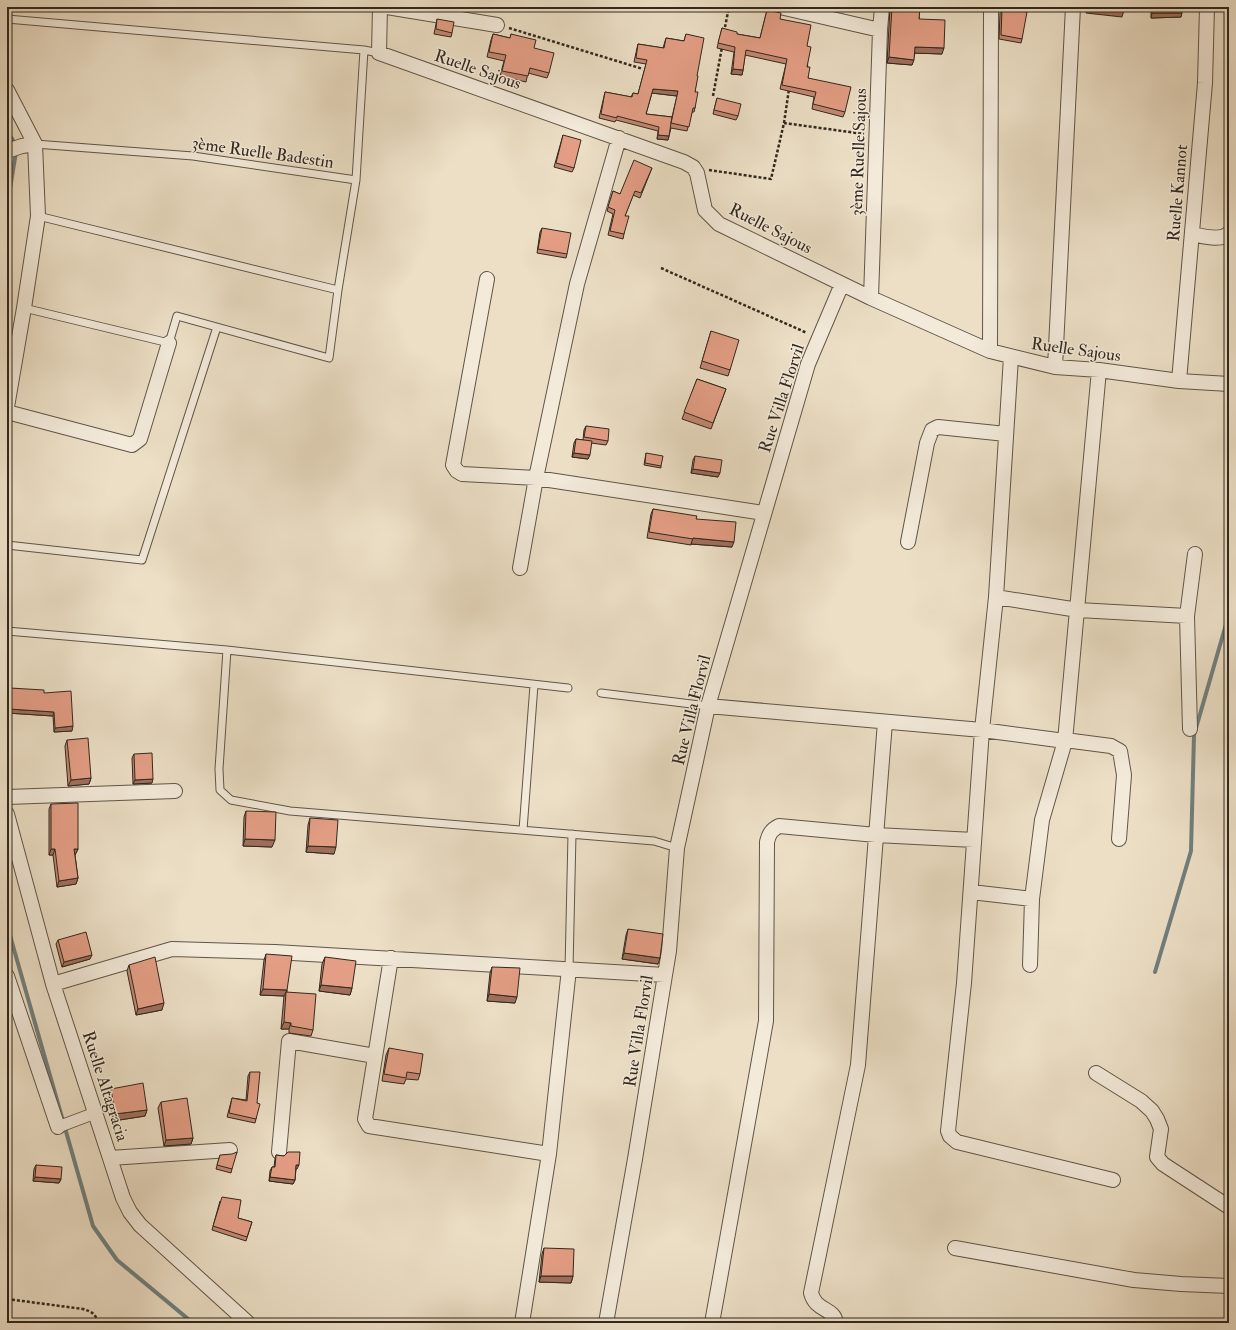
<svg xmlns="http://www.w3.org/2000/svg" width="1236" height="1330" font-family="'IM FELL Double Pica',serif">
	<rect width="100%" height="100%" fill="#ecdfc6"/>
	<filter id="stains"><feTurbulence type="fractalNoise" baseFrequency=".005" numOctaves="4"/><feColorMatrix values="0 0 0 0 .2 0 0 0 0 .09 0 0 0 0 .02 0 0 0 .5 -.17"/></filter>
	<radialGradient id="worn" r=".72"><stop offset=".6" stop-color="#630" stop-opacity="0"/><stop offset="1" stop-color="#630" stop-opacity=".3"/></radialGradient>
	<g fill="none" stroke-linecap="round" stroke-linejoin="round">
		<path stroke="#71807e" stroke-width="4" d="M7,131L16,145
			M7,207L16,152
			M7,925L93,1226L117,1260L193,1323
			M1155,972L1191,851L1194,735L1229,614"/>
		<g stroke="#605647" stroke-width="9">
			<path id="service" d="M7,19L364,50L379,53
				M35,144L193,156L356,180L364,50
				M38,216L338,290
				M24,308L169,343L177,316L329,358L338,290L356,180
				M7,545L142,560L217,327
				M7,631L227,650L568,688
				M227,650L219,769L220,790L231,800L290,811L654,841L677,848
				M601,693L708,706
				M523,830L534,685
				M569,969L572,834"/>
		</g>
		<g stroke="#605647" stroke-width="13">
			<path id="pedestrian" d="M58,1127L95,1113"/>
		</g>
		<g stroke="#605647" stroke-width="16">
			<path id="minor" d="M380,7L379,53L684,162L693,167L697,173L705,210L719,224L871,298L990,351L1055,367L1099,370L1179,381L1229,384
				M387,7L497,25
				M780,7L880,30
				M7,90L35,144L38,216L24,308L7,407
				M7,151L22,146L35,144
				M1192,234C1203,236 1221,242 1229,233
				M487,279L453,465L457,471L462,474L536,478L764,513
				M871,298L880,30L882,7
				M990,351L991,7
				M1011,357L996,597L982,730L964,983L948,1131L950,1136L957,1142L1113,1180
				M1055,367L1073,7
				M1179,381L1205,83L1207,7
				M7,412L132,445L140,439L169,343
				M908,542L927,443L932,430L938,427L1006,434
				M520,568L536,478L577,284L619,138
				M996,597L1078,610L1187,616
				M708,706L982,730L1065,741L1099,370
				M1190,729L1187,616L1195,554
				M1065,740L1111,746L1120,751L1124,775L1119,839
				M7,797L175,791
				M7,814L53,984L123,1198L130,1212L140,1225L248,1323
				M971,892L1032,899
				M391,958L365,1119L369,1126L549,1154
				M1030,965L1032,899L1042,820L1065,741
				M7,976L58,1127
				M53,984L172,949L275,952L665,975
				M1096,1073L1141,1101L1152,1111L1157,1119L1161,1129L1157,1157L1163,1164L1229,1207
				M279,1152L289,1041L375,1056
				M110,1158L230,1150
				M955,1248L1134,1280L1181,1284L1229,1286
				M522,1323L549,1154L569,969
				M606,1323L635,1159L665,975L669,951L677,848L708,706L808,364L842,284
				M712,1323L766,1021L767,842C769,834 771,830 779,826L876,835L974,840
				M836,1323C834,1307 816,1312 811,1293L858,1065L885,722"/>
		</g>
		<path stroke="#31281d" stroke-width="2.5" stroke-dasharray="3 2" stroke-linecap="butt" d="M509,28L643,69
			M724,32L729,7
			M713,96L722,47
			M784,123L789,89
			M709,170L771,179L784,123L864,134
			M661,268L807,333
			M7,1299L83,1309C92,1312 96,1314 98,1323"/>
		<use href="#service" stroke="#f3eada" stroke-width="7"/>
		<use href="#pedestrian" stroke="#f3eada" stroke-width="11"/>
		<use href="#minor" stroke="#f3eada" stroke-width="14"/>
	</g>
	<path fill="#c48872" stroke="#31281d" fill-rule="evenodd" d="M890,7H920L919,19L942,54L915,53L912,65L887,63Z
		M1151,7H1182L1181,17L1151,18Z
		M1002,9L1022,39L1021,43L999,39L1000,13Z
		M767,10L780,19L807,46L808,78L845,112L843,117L812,109L814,97L780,89L786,64L745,55L743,70L742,75L731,74L734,52L717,48L722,28L737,34L760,38Z
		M437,19L452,33L451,37L434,34Z
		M493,34L510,38L511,34L534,48L549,73L547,78L528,73L526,82L500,76L504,61L487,57L491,40Z
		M686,34L697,76L695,92V108L694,112H692L687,131L671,128L668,140L657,139L658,131L616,120L615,122L599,118L605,92L631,97L633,93L638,94L646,64L634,62L637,48L638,44L663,48L666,38L684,41ZM652,93L677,96L672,117L646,114Z
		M717,98L738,116L736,120L713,114Z
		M563,135L574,168L572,172L554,167Z
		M652,168L640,198L633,195L625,216L624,234L623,239L608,235L613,214L607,211L613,191L620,194Z
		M542,228L567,254L566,258L537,253L540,232Z
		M711,331L730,370L728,376L700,368Z
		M697,379L726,389L711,429L682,419Z
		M586,426L608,441L606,445L591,443L588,459L572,457L574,443L576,439L583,440L584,430Z
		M646,453L661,466V468L644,465Z
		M695,456L718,477L691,473L693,460Z
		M653,509L696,519L732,547L691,544V545L647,538L651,514Z
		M10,688L44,693L72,731L54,732L53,716L7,713L9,692Z
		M67,740L91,778L89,784L68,786L65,746Z
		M134,754L152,783L133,784L132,758Z
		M51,804L78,849L75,855L78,878L76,884L57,887L53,855H49V809Z
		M246,811L272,847L243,846L244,817Z
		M310,818L334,854L306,852L308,825Z
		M628,929L658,964L622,959L626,935Z
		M58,940L90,959L62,967L56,944Z
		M266,954L287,990V992L313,1030L311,1036L289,1033V1029H281L284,996L260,995L264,960Z
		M325,957L352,988L350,995L319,991L322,964Z
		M129,965L162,1010L136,1015L127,971Z
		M492,967L515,1003L487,1001L490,973Z
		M389,1048L420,1074L418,1080L406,1079L404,1084L382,1081L386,1055Z
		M250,1072L257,1103L256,1119L255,1123L227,1117L232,1098L246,1100L248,1076Z
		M111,1089L147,1110L145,1116L113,1121L109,1095Z
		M161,1102L193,1138L191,1144L164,1146L158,1108Z
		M220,1155L232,1169L231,1173L216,1169Z
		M276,1155L284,1156L297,1169H296L295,1180L293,1184L269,1181L270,1171L272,1167H274L275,1159Z
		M36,1165L61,1179L59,1183L33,1181L34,1169Z
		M220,1201L238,1218L252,1222L246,1241L212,1230Z
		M544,1248L573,1276L571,1283L539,1282L542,1254Z"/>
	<path fill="#a06f5d" stroke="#31281d" d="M1088,7H1093L1124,10L1122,17L1086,13Z
		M1152,13H1182L1181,17L1151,18Z
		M915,47L944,48L942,54L913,53Z
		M889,57L914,60L912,65L887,63Z
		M733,69L743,70L742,75L731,74Z
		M653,89L678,91L677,96L651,93Z
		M658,135L669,136L668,140L657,139Z
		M574,453L590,455L588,459L572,457Z
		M693,469L720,473L718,477L691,473Z
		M693,538L734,542L732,547L691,544Z
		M9,709L54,712L53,716L7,713Z
		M73,726L72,731L54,732L55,728Z
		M91,778L89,784L68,786L71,780Z
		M153,779L152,783L133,784L135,780Z
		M245,839L275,840L272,847L243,846Z
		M308,846L336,847L334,854L306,852Z
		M51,849H55L53,855H49Z
		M74,849H78L75,855H72Z
		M78,878L76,884L57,887L59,881Z
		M624,953L660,958L658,964L622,959Z
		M92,955L90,959L62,967L64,962Z
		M321,985L352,988L350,995L319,991Z
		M263,989L287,990L284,996L260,995Z
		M489,994L517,997L515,1003L487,1001Z
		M164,1003L162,1010L136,1015L138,1009Z
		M284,1022L291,1023L289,1029H281Z
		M147,1110L145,1116L113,1121L115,1114Z
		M193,1138L191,1144L164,1146L166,1140Z
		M296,1165H299L297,1169H295Z
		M35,1177L61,1179L59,1183L33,1181Z
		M270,1177L295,1180L293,1184L269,1181Z
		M541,1276H573L571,1283L539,1282Z"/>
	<path fill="#e49e85" stroke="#31281d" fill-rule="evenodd" d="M892,7H920L919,19L945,20L944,48L915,47L914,60L889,57Z
		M1093,7H1124V10Z
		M1152,7H1182V13H1152Z
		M1002,9L1027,12L1022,39L1001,35Z
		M767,10L781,13L780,19L811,25L807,46L811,47L807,67H810L808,78L851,87L845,112L813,104L816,92L782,85L787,59L746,50L743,70L733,69L735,47L718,43L722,28L737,32V34L760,38Z
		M437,19L454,22L452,33L436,29Z
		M493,34L510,38L511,34L536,40L534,48L554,53L549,73L530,68L528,76L502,71L506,55L489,52Z
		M686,34L704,38L697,76H698L695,92H698L695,108H693L689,127L671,123L669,136L658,135L659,127L617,116V118L601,114L605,92L632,97L633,93L638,94L647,60L636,58L638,44L664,48L666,38L684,41ZM653,89L678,91L671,123L672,117L646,114Z
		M717,98L741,104L738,116L714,110Z
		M563,135L581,140L574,168L556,163Z
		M634,160L652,168L641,193L635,191L625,216H629L624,234L610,231L615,210L608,207L613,191L620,194Z
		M542,228L571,233L567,254L538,249Z
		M711,331L739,340L730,370L702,361Z
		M697,379L726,389L713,423L684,412Z
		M586,426L609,429L608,441L584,437Z
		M576,439L592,441L590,455L574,453Z
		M646,453L663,456L661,466L645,463Z
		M695,456L722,460L720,473L693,469Z
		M653,509L697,516L696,519L736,522L734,542L693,538V539L649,532Z
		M10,688L44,690V693L71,691L73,726L55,728L54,712L9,709Z
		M88,738L91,778L71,780L67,740Z
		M152,753L153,779L135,780L134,754Z
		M78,803V849H74L78,878L59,881L55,849H51V804Z
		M246,811L276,812L275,840L245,839Z
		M310,818L338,820L336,847L308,846Z
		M628,929L663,934L660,958L624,953Z
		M86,932L92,955L64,962L58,940Z
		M266,954L292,956L287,990L263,989Z
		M155,957L164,1003L138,1009L129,965Z
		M325,957L356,961L352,988L321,985Z
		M492,967L520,968L517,997L489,994Z
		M286,992L316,994L313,1030L291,1026V1023L284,1022Z
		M389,1048L423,1054L420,1074L407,1072L406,1078L384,1074Z
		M250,1072H260L257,1103L260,1104L256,1119L229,1113L232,1098L247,1101Z
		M143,1083L147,1110L115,1114L111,1089Z
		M187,1098L193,1138L166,1140L161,1102Z
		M237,1152L232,1169L217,1165L220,1155L232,1154Z
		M288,1152H300L299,1165H296L295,1180L270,1177L272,1167H275L276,1155L284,1156Z
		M36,1165L62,1167L61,1179L35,1177Z
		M222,1197L241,1200L238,1218L252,1222L247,1237L213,1226Z
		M544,1248L574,1249L573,1276H541Z"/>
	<g text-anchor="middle" stroke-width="3" stroke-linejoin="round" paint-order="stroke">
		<g font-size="17" fill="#31281d" stroke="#f3eada">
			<text transform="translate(478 69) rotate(19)" y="6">Ruelle Sajous</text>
			<text transform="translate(263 152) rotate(8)" y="6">3ème Ruelle Badestin</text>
			<text transform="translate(858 152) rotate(-88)" y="6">3ème Ruelle Sajous</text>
			<text transform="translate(1177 193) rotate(-85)" y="6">Ruelle Kannot</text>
			<text transform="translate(771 228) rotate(27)" y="6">Ruelle Sajous</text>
			<text transform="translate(1076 349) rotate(8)" y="6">Ruelle Sajous</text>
			<text transform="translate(781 398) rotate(-72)" y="6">Rue Villa Florvil</text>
			<text transform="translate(691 710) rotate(-76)" y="6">Rue Villa Florvil</text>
			<text transform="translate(638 1031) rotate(-81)" y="6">Rue Villa Florvil</text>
			<text transform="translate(106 1086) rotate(72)" y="6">Ruelle Altagracia</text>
		</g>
	</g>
	<rect width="1236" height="1330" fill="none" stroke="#ecdfc6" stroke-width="24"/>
	<rect x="8" y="8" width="1220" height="1314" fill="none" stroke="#31281d" stroke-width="2"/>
	<rect x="12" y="12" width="1212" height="1306" fill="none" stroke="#31281d"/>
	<rect width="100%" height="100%" filter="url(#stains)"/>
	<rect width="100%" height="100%" fill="url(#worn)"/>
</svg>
